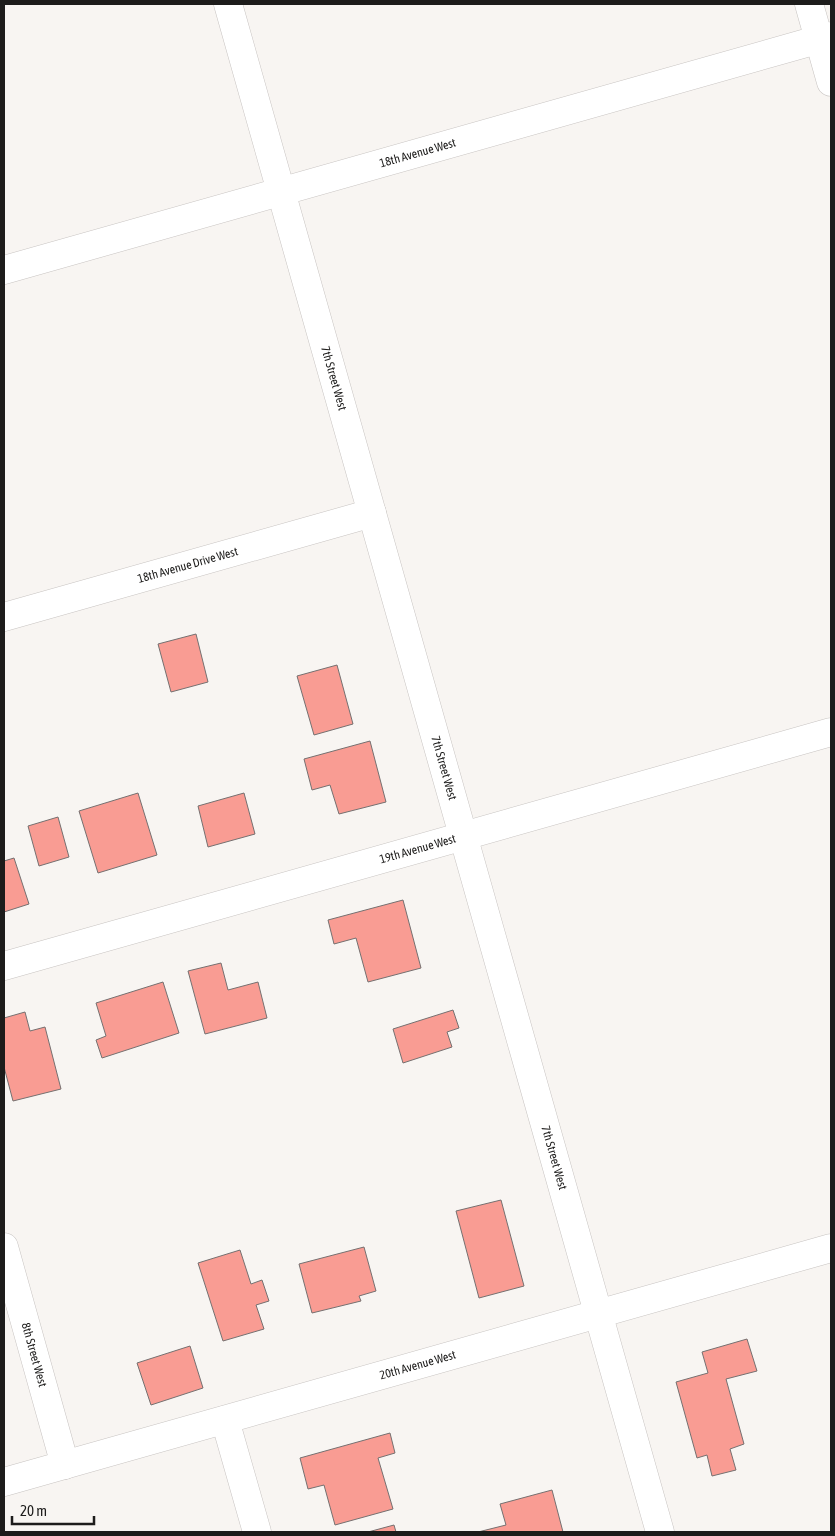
<svg xmlns="http://www.w3.org/2000/svg" width="835" height="1536" font-family="'Asap Condensed',sans-serif">
	<rect width="100%" height="100%" fill="#f8f5f2"/>
	<path fill="#f99c93" stroke="#757070" d="M196,634L208,682L171,692L158,644Z
		M337,665L353,724L314,735L297,676Z
		M370,741L386,802L339,814L330,785L312,790L304,759Z
		M138,793L157,855L98,873L79,811Z
		M244,793L255,834L208,847L198,806Z
		M58,817L69,857L39,866L28,826Z
		M14,858L29,904L4,912V861Z
		M403,900L421,968L368,982L356,938L334,944L328,920Z
		M221,963L228,990L258,982L267,1018L205,1034L188,971Z
		M163,982L179,1033L102,1058L96,1040L106,1036L96,1003Z
		M453,1010L459,1028L447,1032L452,1047L403,1063L393,1029Z
		M25,1012L30,1031L45,1027L61,1089L13,1101L4,1067V1018Z
		M501,1200L524,1286L479,1298L456,1211Z
		M364,1247L376,1291L359,1296L361,1301L312,1313L299,1264Z
		M240,1250L251,1284L262,1280L269,1301L256,1305L264,1329L223,1341L198,1263Z
		M747,1339L757,1371L726,1379L744,1444L730,1449L736,1470L712,1476L707,1455L697,1458L676,1382L708,1373L702,1352Z
		M190,1346L203,1388L151,1405L137,1363Z
		M390,1433L395,1453L378,1458L393,1509L335,1525L324,1485L308,1489L300,1458Z
		M552,1490L563,1532H478L506,1525L500,1504Z
		M394,1525L396,1532H368Z"/>
	<g fill="none" stroke-linecap="round" stroke-linejoin="round">
		<g stroke="#c8c4c2" stroke-width="29">
			<g id="minor">
				<path id="s1" d="M228,4L660,1532"/>
				<path d="M809,4L831,82"/>
				<path id="s2" d="M4,270L831,36"/>
				<path id="s3" d="M4,617L372,513"/>
				<path id="s4" d="M4,966L831,732"/>
				<path id="s5" d="M4,1247L65,1465"/>
				<path d="M225,1420L257,1532"/>
				<path id="s6" d="M4,1482L831,1248"/>
			</g>
		</g>
		<use href="#minor" stroke="#fff" stroke-width="28"/>
	</g>
	<g text-anchor="middle" stroke-width="4" stroke-linejoin="round" paint-order="stroke">
		<g font-size="12" fill="#1d1c1b" stroke="#f8f5f2">
			<text dy="4" stroke="none"><textPath href="#s2" startOffset="430">18th Avenue West</textPath></text>
			<text dy="4" stroke="none"><textPath href="#s1" startOffset="389">7th Street West</textPath></text>
			<text dy="4" stroke="none"><textPath href="#s3" startOffset="191">18th Avenue Drive West</textPath></text>
			<text dy="4" stroke="none"><textPath href="#s1" startOffset="794">7th Street West</textPath></text>
			<text dy="4" stroke="none"><textPath href="#s4" startOffset="430">19th Avenue West</textPath></text>
			<text dy="4" stroke="none"><textPath href="#s1" startOffset="1199">7th Street West</textPath></text>
			<text dy="4" stroke="none"><textPath href="#s5" startOffset="112">8th Street West</textPath></text>
			<text dy="4" stroke="none"><textPath href="#s6" startOffset="430">20th Avenue West</textPath></text>
		</g>
	</g>
	<rect width="835" height="1536" fill="none" stroke="#1d1c1b" stroke-width="10"/>
	<path d="M12 1516v8h82v-8" fill="none" stroke="#1d1c1b" stroke-width="2.5"/>
	<text x="20" y="1516" font-size="15" fill="#1d1c1b" stroke="#f8f5f2" stroke-width="4" paint-order="stroke">20 m</text>
</svg>
